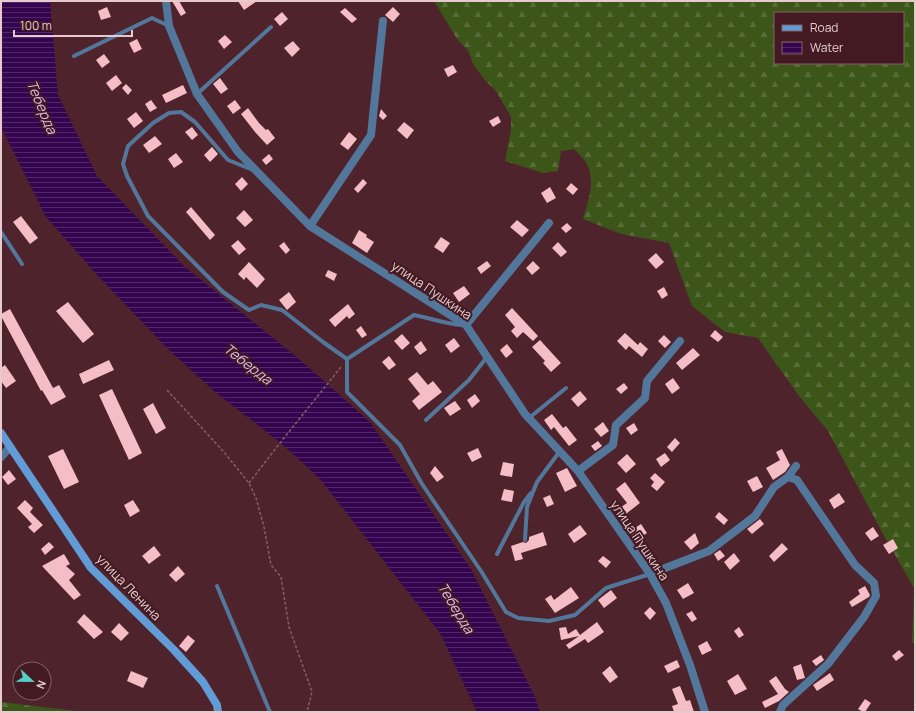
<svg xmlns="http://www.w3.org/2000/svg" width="916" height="713" font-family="Manrope,sans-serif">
	<defs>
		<pattern id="forest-firs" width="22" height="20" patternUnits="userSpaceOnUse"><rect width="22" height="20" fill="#3c5519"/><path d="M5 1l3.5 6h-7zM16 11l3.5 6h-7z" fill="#586c39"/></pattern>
		<pattern id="water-rules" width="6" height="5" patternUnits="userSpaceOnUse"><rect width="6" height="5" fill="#35044f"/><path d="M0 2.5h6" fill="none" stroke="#522767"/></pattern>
	</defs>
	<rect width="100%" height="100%" fill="#4e232c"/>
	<path fill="url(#forest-firs)" fill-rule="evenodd" d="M434,1H915V645L912,642L914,588L883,534L828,431L799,396L758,338L725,332L692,306L669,243L621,234L583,219C588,201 597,179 585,161C582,157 578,153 574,149L561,151L558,171L543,173L505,161L511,130V117L496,91L484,79L473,64L468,50L457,39ZM775,13H903V63H775Z
		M1,702L85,712H1Z"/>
	<path fill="url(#water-rules)" d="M1,1H50L58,95L97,176L184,266L299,359L370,422L471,569L535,697L540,712H477L440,633L320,479L283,445L214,391L168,349L98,276L46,217L1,127Z"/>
	<path fill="#f5bdc5" d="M172,1H179L186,13L181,16Z
		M238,1H257L244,10Z
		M107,7L111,17L101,20L98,11Z
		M393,7L400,14L393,22L385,15Z
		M345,8L357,19L352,23L340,12Z
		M282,12L288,19L280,26L274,19Z
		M225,35L232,42L224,49L218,41Z
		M137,39L142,49L134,53L129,43Z
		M293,41L300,49L292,57L284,48Z
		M104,54L110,62L102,68L96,60Z
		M453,65L457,72L448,77L444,69Z
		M116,75L122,83L112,91L106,83Z
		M220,78L228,89L221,94L213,84Z
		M126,84L132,90L128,95L122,88Z
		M183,85L187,93L166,103L162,95Z
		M151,100L157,108L150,112L145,104Z
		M235,100L241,108L233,114L227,106Z
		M248,108L259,123L266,130L268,129L275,138L267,145L255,132L241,114Z
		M381,109L387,116L383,120L379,116Z
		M136,112L143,121L134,128L127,119Z
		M498,116L501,122L493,127L489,121Z
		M404,122L414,130L407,139L397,130Z
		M192,127L198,135L192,140L185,132Z
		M349,132L357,139L348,150L340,144Z
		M155,136L162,144L149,153L143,145Z
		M212,147L218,154L210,162L204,155Z
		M176,153L183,162L174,168L168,159Z
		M269,154L273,159L266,165L262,160Z
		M242,177L248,184L241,191L235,184Z
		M363,179L367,183L358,193L354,189Z
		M571,183L578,189L573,195L566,189Z
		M550,187L556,198L547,203L541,193Z
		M191,207L215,235L210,240L186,212Z
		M244,210L253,220L245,227L236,218Z
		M21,216L38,238L30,244L13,222Z
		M517,220L529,230L522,237L510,227Z
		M567,223L572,228L566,233L561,228Z
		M359,230L367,235L366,237L374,242L367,253L352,243Z
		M441,237L450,243L443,253L434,247Z
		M238,240L246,249L239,255L231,246Z
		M284,242L290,250L286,254L279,246Z
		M558,242L567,252L561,257L552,248Z
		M656,253L664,262L656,269L648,260Z
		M487,261L491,266L481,274L477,268Z
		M533,261L540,268L532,275L526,268Z
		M249,262L265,279L257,288L246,277L244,280L238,274Z
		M328,270L337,274L334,281L325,276Z
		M464,286L470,294L459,302L453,293Z
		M664,287L668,295L662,299L657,291Z
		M289,292L296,302L287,310L279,300Z
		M68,302L94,334L83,343L56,311Z
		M348,304L355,314L349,319L347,316L335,327L329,320Z
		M512,308L538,336L533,341L523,332L517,338L511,331L515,327L505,315Z
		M10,309L53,388L59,385L66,397L51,405L42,390L41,391L1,316V314Z
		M361,326L367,335L362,338L356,330Z
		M715,330L723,337L718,342L710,336Z
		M625,333L638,345L640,342L648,349L642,357L629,346L626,350L617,341Z
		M402,334L410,343L402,350L394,341Z
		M664,335L671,342L665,348L658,341Z
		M454,338L460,346L451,353L445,345Z
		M540,340L561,363L551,372L543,363L545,361L532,347Z
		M421,341L427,350L420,355L414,347Z
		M507,344L513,352L506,358L500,350Z
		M693,348L700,355L682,370L676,363Z
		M389,356L396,365L389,370L382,362Z
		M109,360L114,370L83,384L79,374Z
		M5,365L16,381L6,388L1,381V368Z
		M417,372L428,385L433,381L442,392L419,410L412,401L420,394L408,379Z
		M673,378L680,388L672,394L665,384Z
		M624,383L628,388L621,394L616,389Z
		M112,389L142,453L129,460L99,395Z
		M580,391L587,399L578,407L571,399Z
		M475,394L480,401L472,408L467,400Z
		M455,401L461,409L450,416L444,408Z
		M153,403L166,428L156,434L143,409Z
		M552,414L563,428L566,426L577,440L569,446L554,427L551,430L544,420Z
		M603,422L609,431L601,437L594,429Z
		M634,423L638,430L631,435L626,428Z
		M675,438L680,443L672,452L667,447Z
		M598,441L602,446L595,451L591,446Z
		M478,448L482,457L472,462L467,453Z
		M63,449L79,482L64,489L48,456Z
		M782,449L790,465L785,472L773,480L766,468L780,460L776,452Z
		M665,453L670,460L661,467L656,459Z
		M627,454L636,464L626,473L617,463Z
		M503,462L514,464L512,477L500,475Z
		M435,466L444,477L437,482L430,473Z
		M567,468L577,486L565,492L556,473Z
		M9,470L16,479L8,485L2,477Z
		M655,473L665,482L657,491L651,486L654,482L650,478Z
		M757,476L763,487L753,492L747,481Z
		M625,482L640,503L622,517L617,510L627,503L616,489Z
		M504,489L514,491L512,502L501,500Z
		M839,493L845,502L834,509L829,500Z
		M550,495L554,504L547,507L543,498Z
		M25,500L33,508L30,512L43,525L34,533L28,527L32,524L17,508Z
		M133,500L140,511L130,517L124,505Z
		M719,512L728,520L724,525L715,517Z
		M760,519L764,524L752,534L747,529Z
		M641,524L647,533L635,541L629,532Z
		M580,525L587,534L574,543L568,534Z
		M873,527L879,536L871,541L865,533Z
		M543,532L547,545L521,553L523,559L515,561L511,546L523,542L526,543L529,540V537Z
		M695,533L699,543L691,550L684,542Z
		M893,539L898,548L889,554L883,545Z
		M49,542L54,547L45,555L41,549Z
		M782,543L788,549L774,562L769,556Z
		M154,546L161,555L149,564L142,556Z
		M720,550L725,556L718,561L714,554Z
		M734,553L740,561L730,570L724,562Z
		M64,554L70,564L66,566L75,574L69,580L81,595L74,600L42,566Z
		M603,556L611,562L606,568L598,561Z
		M178,566L185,574L176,582L169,575Z
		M688,583L694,593L683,599L677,590Z
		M865,586L870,595L869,597L852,607L849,602L860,594L858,590Z
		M571,587L579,598L555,613L545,599L551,595L554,600Z
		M611,590L617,598L604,608L598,600Z
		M650,607L656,613L650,620L644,613Z
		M692,611L697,619L692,622L686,614Z
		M84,614L103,632L94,639L77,622Z
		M597,622L604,632L588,643L585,639L569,649L566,645L579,636L561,640L559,628L566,627L568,634L576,629L580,635Z
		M119,623L129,633L121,641L111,632Z
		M739,627L744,635L739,638L734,631Z
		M188,635L195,641L186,652L179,646Z
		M707,641L712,650L702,655L698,646Z
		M899,650L904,655L896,661L892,656Z
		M821,655L824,660L816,666L812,661Z
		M677,660L680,667L668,673L664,666Z
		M801,664L805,678L797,680L793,667Z
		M610,666L618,677L610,683L602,673Z
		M131,671L148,678L143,688L127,681Z
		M830,673L834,680L817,691L813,685Z
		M738,674L747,689L735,695L727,681Z
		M776,676L785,689L789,692L779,701L765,708L762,702L778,694L769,681Z
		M680,686L686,701L690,700L694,712H674L672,706L678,704L672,689Z
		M865,699L871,703L865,712H863L858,709Z"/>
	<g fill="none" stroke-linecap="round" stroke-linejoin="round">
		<path stroke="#866067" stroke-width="1.5" stroke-dasharray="3 2" stroke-linecap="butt" d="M167,390L223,451L249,483L256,498L264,527L271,565L281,577L289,627L312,692L307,712
			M249,483L280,443L341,367"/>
		<path stroke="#53779b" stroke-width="4" d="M74,56L152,18L169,26
			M197,94L271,27
			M253,170L228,160L195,122L181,112L169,113L153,123L128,146L123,164L127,176L148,216L223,292L249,310L261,305L282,310L323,342L347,359V392L400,445L422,484L481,571L506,612L518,618L549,621L575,615L606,588L650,574
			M1,232L22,264
			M347,359L414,315C430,318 446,324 462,325
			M529,418L566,388
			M426,420L469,380L487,357
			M525,540L527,507L537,482L560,451
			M497,554L524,502L531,493
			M217,586L270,712"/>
		<path stroke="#53779b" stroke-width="8" d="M166,1L169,26L197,94L238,152L310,226L466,325L525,414L578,471L650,574L666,603L690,665L705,712
			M310,226L371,135L383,21
			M466,325L549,223
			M1,457L10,447
			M578,471L613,445L616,425L645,398L647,381L680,341
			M788,477L796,466
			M650,574L709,551L755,516L774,487L788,477L797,480L855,565L874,583L876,596L864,617L828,664L783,705L780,712"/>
		<path stroke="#629cd6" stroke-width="8" d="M1,433L91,568L174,650L203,682L217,705L218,712"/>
	</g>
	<g text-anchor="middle" stroke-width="4" stroke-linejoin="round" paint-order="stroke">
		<g font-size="13" fill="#e6cacd" stroke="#431922">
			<text transform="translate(432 290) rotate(34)" y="5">улица Пушкина</text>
			<text transform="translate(640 540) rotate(56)" y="5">улица Пушкина</text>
			<text transform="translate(129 587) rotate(46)" y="5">улица Ленина</text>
		</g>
		<g font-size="14" font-style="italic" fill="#d8bdef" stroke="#431922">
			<text transform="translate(42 107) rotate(67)" y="5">Теберда</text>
			<text transform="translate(248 364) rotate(38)" y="5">Теберда</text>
			<text transform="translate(456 608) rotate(59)" y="5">Теберда</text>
		</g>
	</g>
	<rect width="916" height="713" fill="none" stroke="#e6cacd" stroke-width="4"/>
	<rect x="774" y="12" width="130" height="52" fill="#431922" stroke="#846066"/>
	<rect x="782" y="25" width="20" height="6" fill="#629cd6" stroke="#846066"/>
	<text x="810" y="32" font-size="12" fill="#e6cacd">Road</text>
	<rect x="782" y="42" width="20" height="12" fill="url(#water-rules)" stroke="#846066"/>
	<text x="810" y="52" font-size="12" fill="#e6cacd">Water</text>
	<g transform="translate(32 681) rotate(112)"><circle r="19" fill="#431922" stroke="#846066"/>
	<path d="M0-3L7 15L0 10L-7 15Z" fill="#55cec6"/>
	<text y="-6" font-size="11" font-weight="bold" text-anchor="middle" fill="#e6cacd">N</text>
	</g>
	<path d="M14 30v6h118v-6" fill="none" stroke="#e6cacd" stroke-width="2"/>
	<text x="20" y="30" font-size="12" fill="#e6cacd" stroke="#431922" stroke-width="3" paint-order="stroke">100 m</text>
</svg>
